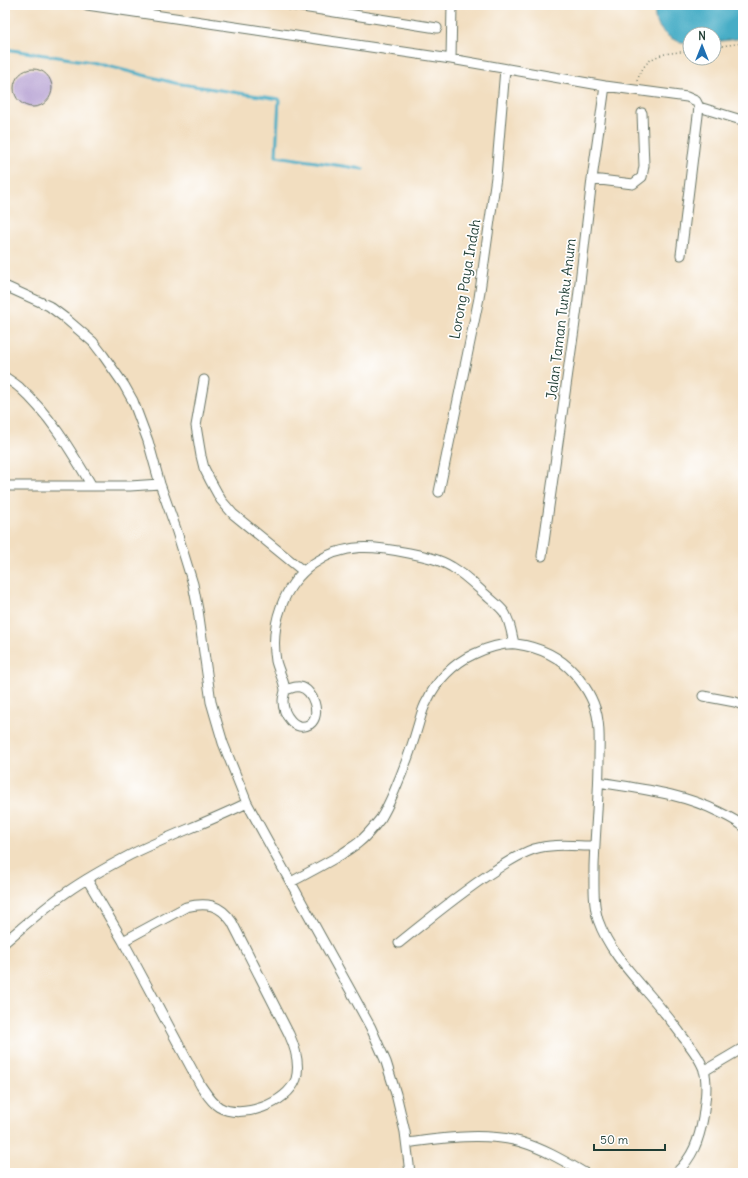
<svg xmlns="http://www.w3.org/2000/svg" width="748" height="1178" font-family="Delius,sans-serif">
	<rect width="100%" height="100%" fill="#fff"/>
	<filter id="ink" filterUnits="userSpaceOnUse"><feTurbulence type="fractalNoise" baseFrequency=".025" numOctaves="2"/><feDisplacementMap in="SourceGraphic" scale="8" xChannelSelector="R" yChannelSelector="G"/><feConvolveMatrix kernelMatrix="1 2 1 2 8 2 1 2 1" color-interpolation-filters="sRGB"/></filter>
	<filter id="wash" filterUnits="userSpaceOnUse"><feTurbulence type="fractalNoise" baseFrequency=".012" numOctaves="4" result="noise"/><feDisplacementMap in="SourceGraphic" scale="16" xChannelSelector="R" yChannelSelector="G"/><feGaussianBlur stdDeviation="0.9" result="paint"/><feColorMatrix in="noise" values="0 0 0 0 0 0 0 0 0 0 0 0 0 0 0 0 0 1.4 0 .05"/><feComposite in="paint" operator="in"/></filter>
	<g filter="url(#wash)">
		<rect width="100%" height="100%" fill="#f2dec0"/>
		<path fill="#47adc6" stroke="#33757d" d="M655,5H743V38L714,42V34H690V43C675,43 662,35 656,21C654,17 655,10 655,5Z"/>
		<g fill="none" stroke-linecap="round" stroke-linejoin="round">
			<path stroke="#47adc6" stroke-width="3" d="M5,49L91,62L175,83L279,99L276,156L363,169"/>
		</g>
		<g id="blocks">
			<path fill="#b39dd0" d="M14 88a19 19 0 1 1 38 0a19 19 0 1 1-38 0Z"/>
		</g>
	</g>
	<g filter="url(#ink)">
		<use href="#blocks" fill-opacity="0" stroke="#697565" stroke-width="1"/>
		<g fill="none" stroke-linecap="round" stroke-linejoin="round">
			<g stroke="#697565" stroke-width="11">
				<path id="minor" d="M87,5L451,59L605,86L687,97L696,101L699,107L681,255
					M290,5L437,28
					M451,59L452,5
					M699,107L738,119
					M592,179L633,184L642,177L644,166L642,113
					M5,286L49,306L65,318L93,342L103,355L124,385L133,401L148,441L160,484L176,529L193,584L198,610L211,702L223,743L247,803L265,836L353,995L371,1028L386,1062L396,1094L405,1132L410,1173
					M5,377C10,381 16,384 20,388C51,416 71,451 92,486
					M204,380L196,426L201,456L204,468L210,480L221,500L233,514L303,571
					M5,486H130L160,484
					M439,492L479,298L496,177L505,69
					M542,556L577,308L592,179L605,86
					M285,690C290,689 295,686 300,687C313,689 322,715 310,724C295,733 283,714 283,701C283,697 285,693 285,690C284,680 278,670 276,661C270,625 283,585 313,564C345,542 374,546 409,553C424,556 439,559 452,567C464,574 474,584 485,594C491,600 499,605 504,612C510,620 512,635 514,644
					M703,696L735,702L743,705
					M599,782C640,789 681,793 719,812C727,816 736,820 743,826
					M87,879L123,941L201,1086C206,1093 211,1102 219,1107C241,1120 287,1104 296,1079C300,1064 295,1047 289,1034L232,922C220,904 206,902 186,907L123,941
					M291,882C308,873 325,864 342,854C347,850 353,847 358,843C367,836 374,827 381,818C386,810 390,801 394,792C403,771 411,750 417,729C420,720 422,709 427,701C436,681 454,663 474,654C487,648 502,643 516,644C539,647 560,657 575,674C587,688 596,704 598,721C600,734 599,747 599,760C599,796 595,831 594,867C594,885 593,903 598,920C608,948 627,969 647,992C659,1006 672,1021 683,1037C691,1047 700,1058 704,1070C708,1084 705,1103 703,1118C699,1140 693,1157 676,1173
					M5,942C25,925 45,907 67,892C87,878 109,866 130,855C168,836 209,822 247,803
					M399,943C429,919 459,894 491,873C504,864 519,854 534,849C553,843 575,846 594,846
					M704,1071L743,1048
					M407,1143C442,1138 486,1132 521,1142C544,1149 564,1161 585,1173"/>
			</g>
			<path stroke="#697565" stroke-width="1.5" stroke-dasharray="1 3" stroke-linecap="butt" d="M714,47L743,43
				M637,81C647,52 664,54 690,51"/>
			<use href="#minor" stroke="#fff" stroke-width="9"/>
		</g>
	</g>
	<g text-anchor="middle" stroke-width="3.5" stroke-linejoin="round" paint-order="stroke">
		<g font-size="14" fill="#1f3d34" stroke="#fff">
			<text transform="translate(465 279) rotate(-80)" y="5">Lorong Paya Indah</text>
			<text transform="translate(561 319) rotate(-83)" y="5">Jalan Taman Tunku Anum</text>
		</g>
	</g>
	<rect width="748" height="1178" fill="none" stroke="#fff" stroke-width="20"/>
	<g transform="translate(702 46)"><circle r="19" fill="#ffffff" stroke="#a5b1ae"/>
	<path d="M0-3L7 15L0 10L-7 15Z" fill="#1f6fb2"/>
	<text y="-6" font-size="11" font-weight="bold" text-anchor="middle" fill="#1f3d34">N</text>
	</g>
	<path d="M594 1144v6h71v-6" fill="none" stroke="#1f3d34" stroke-width="2"/>
	<text x="600" y="1144" font-size="12" fill="#1f3d34" stroke="#ffffff" stroke-width="3" paint-order="stroke">50 m</text>
</svg>
